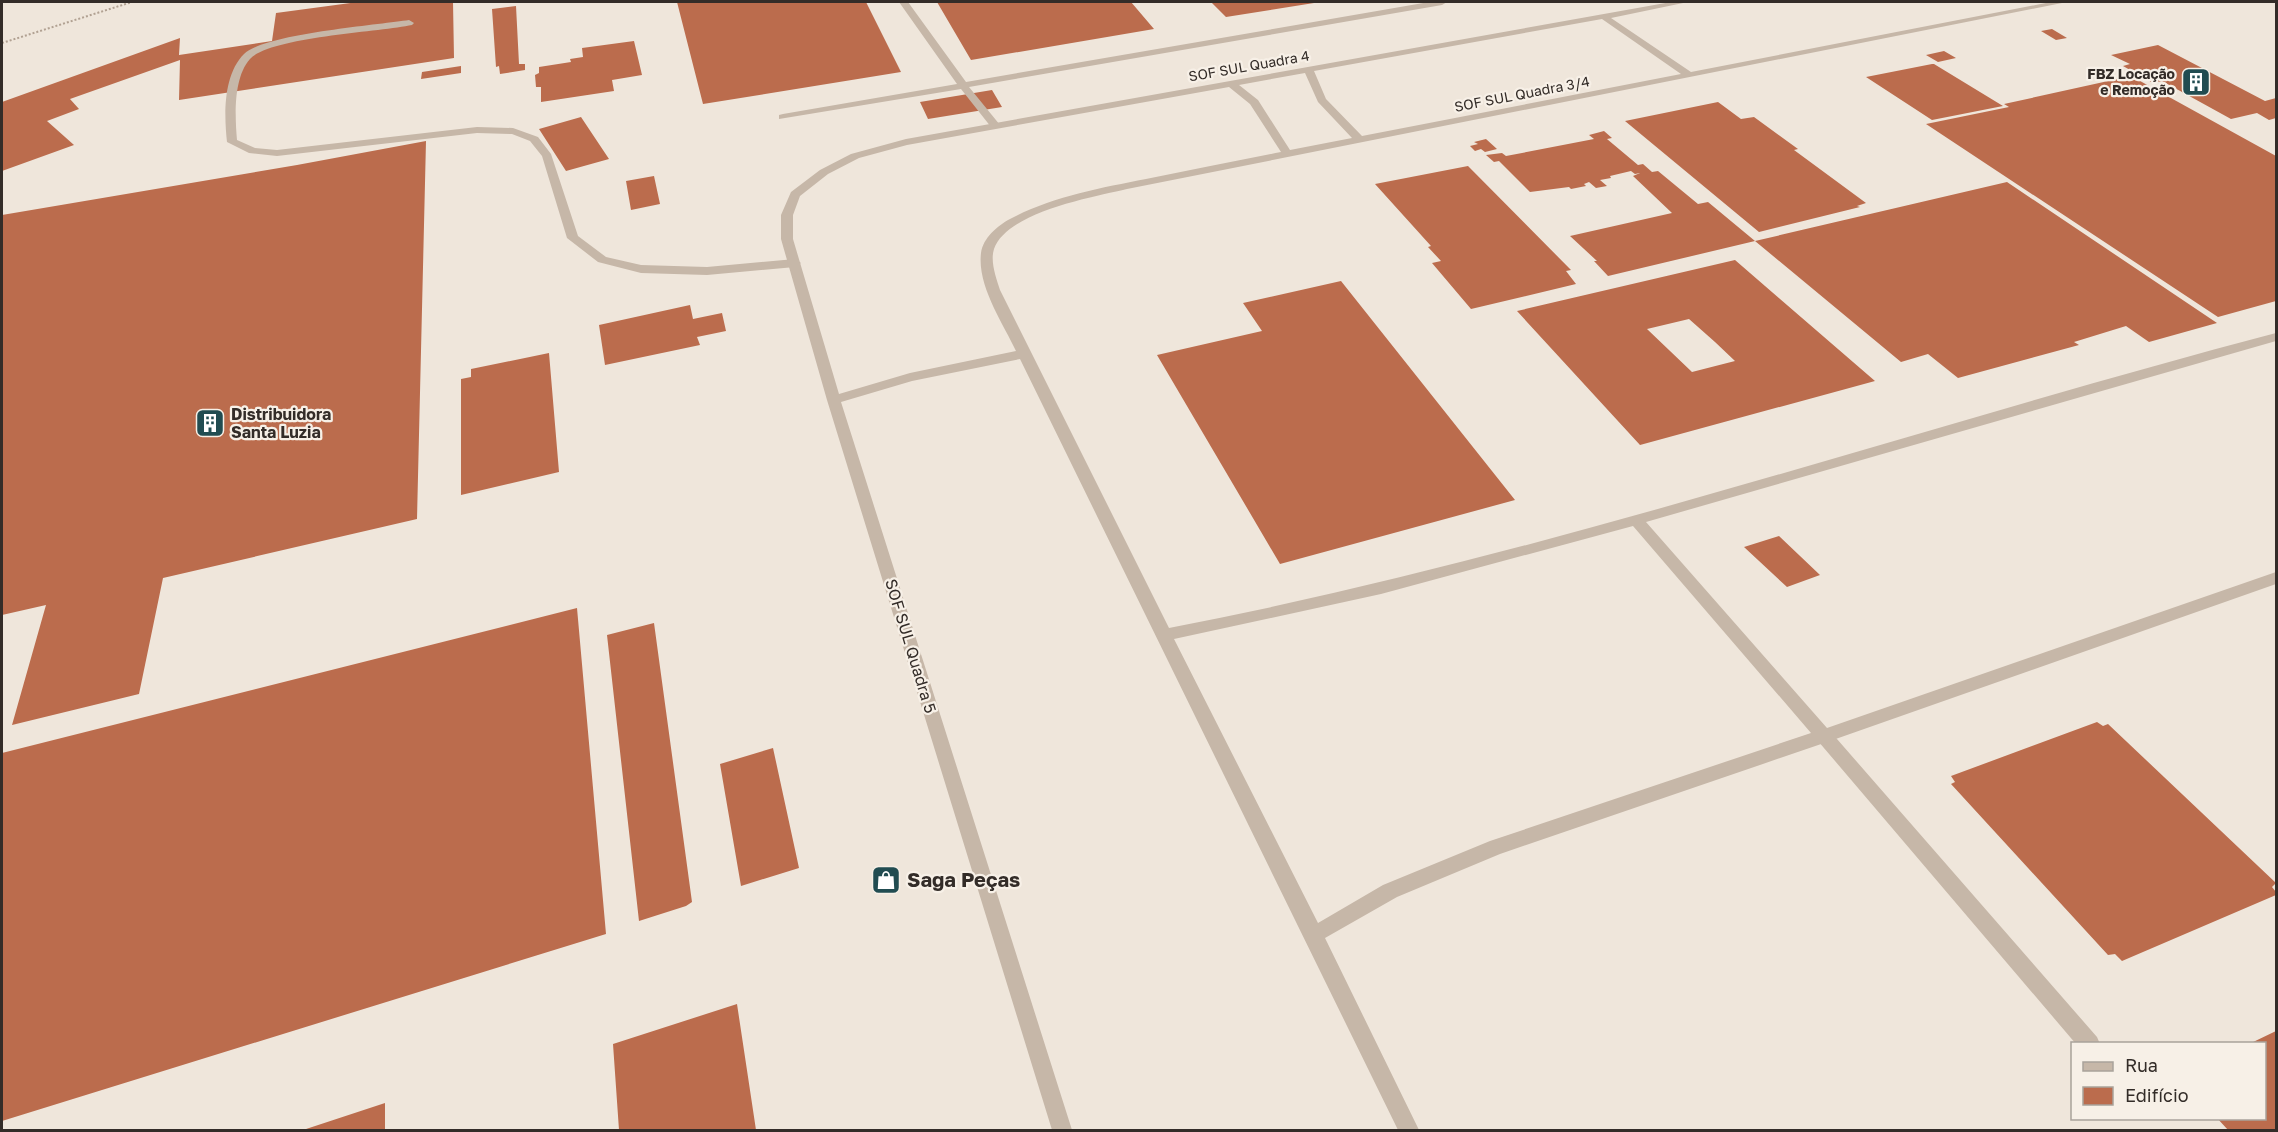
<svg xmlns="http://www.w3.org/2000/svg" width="2278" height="1132" font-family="'Golos Text',sans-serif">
	<rect width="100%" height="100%" fill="#efe6db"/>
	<path fill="#bb6c4d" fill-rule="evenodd" d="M358,2H453L454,58L179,100L180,60L70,99L79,109L47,121L74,145L2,171V102L180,38L179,55L272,41L276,13Z
		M677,2H866L901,72L703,104Z
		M937,2H1131L1154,29L971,60Z
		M1211,2H1314V3L1226,17Z
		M516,6L519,64H525V70L500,74L499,66L496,67L492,9Z
		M2052,29L2067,38L2056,40L2041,31Z
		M634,41L642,75L612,80L614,91L541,102V87H536L535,75L539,73V67L571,62L570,59L583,57L582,48Z
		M2158,45L2265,101L2276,98V118L2269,120L2257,113L2231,119L2162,81L2153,83L2123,66L2130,64L2111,55Z
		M1944,51L1956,58L1938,62L1926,55Z
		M1932,64H1934L2003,106L1932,120L1866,77Z
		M461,66V73L421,79L422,72Z
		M2131,76L2276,156V301L2218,317L1926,124L2009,107L2004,104Z
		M992,90L1002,107L928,119L920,102Z
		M1718,102L1741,119L1754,117L1798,149L1794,150L1866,203L1857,206L1860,207L1759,232L1625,121Z
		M581,117L609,159L566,171L539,129Z
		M1604,131L1612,138L1607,139L1638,165L1643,164L1652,172L1658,171L1698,204L1708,202L1755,241L1608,276L1594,261H1597L1570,236L1672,213L1633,176L1640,173L1635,174L1631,171L1610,176L1611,178L1600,180L1607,186L1596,188L1589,182L1584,184L1586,186L1571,189L1569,187L1530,192L1499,161L1494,162L1486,155L1502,153L1506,156L1594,139L1589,135Z
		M1486,139L1497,149L1485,152L1481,149L1475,151L1470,146L1478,144L1474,142Z
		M426,141L417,519L163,578L139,694L12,725L46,605L2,615V215L297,165Z
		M1468,166L1571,270L1566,271L1576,284L1471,309L1432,263L1441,261L1428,247L1431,246L1375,184Z
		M654,176L660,204L631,210L626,181Z
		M2007,182L2217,323L2149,342L2126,326L2074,342L2079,345L1958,378L1928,354L1901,362L1755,241Z
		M1735,260L1875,381L1640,445L1517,311ZM1689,319L1715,342L1735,361L1692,372L1647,329Z
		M1341,281L1515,500L1280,564L1157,355L1262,331L1243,303Z
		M690,305L693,319L722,313L726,331L697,337L700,345L605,365L599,325Z
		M549,353L559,472L461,495V379L471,377V369Z
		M1779,536L1820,575L1787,587L1744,547Z
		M577,608L606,934L2,1121V753Z
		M654,623L692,902L686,906L639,921L607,635Z
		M2097,722L2103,726L2108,724L2276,883L2272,887L2276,892V895L2122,961L2115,954L2108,955L1951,784L1955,782L1951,776Z
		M773,748L799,868L741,886L720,764Z
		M737,1004L756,1130H619L613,1044Z
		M2276,1031V1130H2228L2217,1118H2264V1044H2249Z
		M385,1103V1130H303Z"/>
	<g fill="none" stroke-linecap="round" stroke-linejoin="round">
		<path stroke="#b1a192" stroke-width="2" stroke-dasharray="2 2" stroke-linecap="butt" d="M2,43L132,2"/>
		<path fill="#c6b7a8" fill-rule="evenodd" d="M899,2H908L966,82L1429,2H1447L1442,5L969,87L1000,125L995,128L991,127L961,89L779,119V115L783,114L957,84Z
			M409,20L414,23L412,25C379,32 270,37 250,59C233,78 235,117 237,140L255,148L277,150L477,127L513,128L538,137L551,154L578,236L606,257L641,265L707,267L795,259L801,263L795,267L707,275L641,273L598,262L567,238L542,156L530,141L512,134L477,133L277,156L249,153L227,142C224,115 223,75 244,54C264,34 377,25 409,20Z
			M1824,729L1830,731L2097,1037L2100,1044H2076L1818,741L1816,736L1818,731Z"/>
		<path fill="#c6b7a8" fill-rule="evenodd" d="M1671,2H1688L1611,18L1691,72L2051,2H2067L1127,189C1093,197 1007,212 994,249C990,261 996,278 1000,290L1169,628C1545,556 1907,430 2276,333V341L1646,522L1827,728L2276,572V584L1830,741L1500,854L1397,897L1325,938L1419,1130H1398L1020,359L912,381L841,402L1072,1130H1052L827,400L781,239V215L791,192L820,170L851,154L906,139ZM1602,19L1681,74L1362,136L1326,99L1314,71ZM1305,73L1318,102L1352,138L1290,150L1258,100L1239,85ZM1229,87L1250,104L1281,152C1236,161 1191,170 1146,179C1100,188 1051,197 1010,219C997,226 983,238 981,253C977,286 1003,323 1016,351L910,373L839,394L793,239V215L800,196L828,174L859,158L907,145ZM1633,526L1811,733L1490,841L1383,885L1318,923L1174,639L1381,594Z"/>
	</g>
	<defs>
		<g id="building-square" transform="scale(1.5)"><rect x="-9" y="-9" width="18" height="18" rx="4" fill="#214c51" stroke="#f7f0e7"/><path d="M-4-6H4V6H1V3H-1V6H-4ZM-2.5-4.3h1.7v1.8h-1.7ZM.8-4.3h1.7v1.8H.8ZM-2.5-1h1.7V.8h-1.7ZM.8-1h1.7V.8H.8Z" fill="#fff"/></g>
		<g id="shop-square" transform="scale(1.5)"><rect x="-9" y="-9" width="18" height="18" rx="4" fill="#214c51" stroke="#f7f0e7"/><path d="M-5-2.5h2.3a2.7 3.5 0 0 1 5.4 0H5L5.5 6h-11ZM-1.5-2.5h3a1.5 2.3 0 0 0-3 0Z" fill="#fff"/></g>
	</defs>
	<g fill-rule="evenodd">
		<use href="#building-square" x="2196" y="82"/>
		<use href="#building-square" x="210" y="423"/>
		<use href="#shop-square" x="886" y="880"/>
	</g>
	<g text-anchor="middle" stroke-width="4.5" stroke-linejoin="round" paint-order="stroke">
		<g font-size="14" fill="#332c28" stroke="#f7f0e7">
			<text transform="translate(1249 66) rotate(-10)" y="5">SOF SUL Quadra 4</text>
			<text transform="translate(1522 94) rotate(-11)" y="5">SOF SUL Quadra 3/4</text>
		</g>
		<g font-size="14" font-weight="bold" fill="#332c28" stroke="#f7f0e7" text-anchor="end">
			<text x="2175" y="79">FBZ Locação<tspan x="2175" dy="16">e Remoção</tspan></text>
		</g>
		<g font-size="16" font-weight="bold" fill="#332c28" stroke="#f7f0e7" text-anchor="start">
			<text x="231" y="420">Distribuidora<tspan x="231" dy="18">Santa Luzia</tspan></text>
		</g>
		<g font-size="16" fill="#332c28" stroke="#f7f0e7">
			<text transform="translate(911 646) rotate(73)" y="6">SOF SUL Quadra 5</text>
		</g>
		<g font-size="20" font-weight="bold" fill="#332c28" stroke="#f7f0e7" text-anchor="start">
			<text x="907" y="887">Saga Peças</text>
		</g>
	</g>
	<rect width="2278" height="1132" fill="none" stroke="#332c28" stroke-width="6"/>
	<rect x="2071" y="1042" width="195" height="78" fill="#f7f0e7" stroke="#a9a29b" stroke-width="1.5"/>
	<rect x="2083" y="1062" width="30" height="9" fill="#c6b7a8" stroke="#a9a29b" stroke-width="1.5"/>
	<text x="2125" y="1072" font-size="18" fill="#332c28">Rua</text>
	<rect x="2083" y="1087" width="30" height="18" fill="#bb6c4d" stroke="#a9a29b" stroke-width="1.5"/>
	<text x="2125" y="1102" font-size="18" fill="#332c28">Edifício</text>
</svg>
